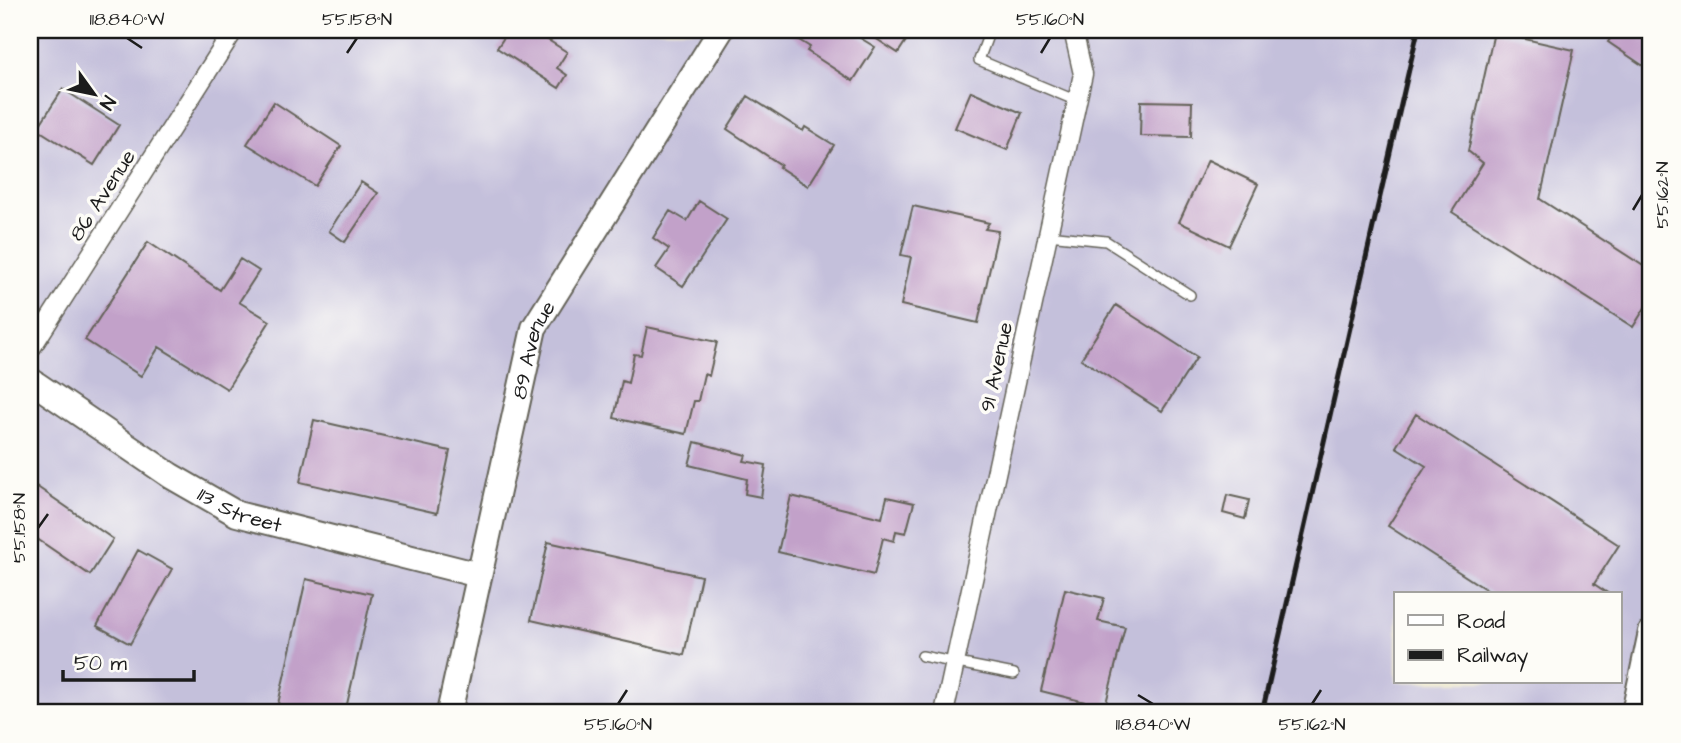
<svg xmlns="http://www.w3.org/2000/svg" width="1681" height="743" font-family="'Architects Daughter',sans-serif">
	<rect width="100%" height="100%" fill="#fdfcf7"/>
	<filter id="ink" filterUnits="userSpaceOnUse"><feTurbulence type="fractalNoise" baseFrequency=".0143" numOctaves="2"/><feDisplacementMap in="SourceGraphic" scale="14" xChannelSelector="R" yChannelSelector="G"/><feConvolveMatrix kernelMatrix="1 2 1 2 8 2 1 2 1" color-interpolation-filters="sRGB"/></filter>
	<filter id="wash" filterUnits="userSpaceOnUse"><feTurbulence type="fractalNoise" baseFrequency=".00686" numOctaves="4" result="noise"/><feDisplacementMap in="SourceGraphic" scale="28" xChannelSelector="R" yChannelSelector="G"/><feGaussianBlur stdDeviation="1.57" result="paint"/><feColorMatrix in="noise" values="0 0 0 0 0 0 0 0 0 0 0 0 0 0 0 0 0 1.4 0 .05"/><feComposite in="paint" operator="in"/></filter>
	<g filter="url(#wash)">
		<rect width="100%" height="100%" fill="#ebe5c6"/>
		<path fill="#c4c0db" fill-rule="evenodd" d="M30,30H1651V713H30ZM1396,594H1620V682H1396Z"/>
		<g id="blocks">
			<path fill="#c2a1c9" d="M509,30H532L567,52L557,68L567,75L559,88L497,48Z
				M783,30H847L875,47L853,81L807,51L810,47Z
				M863,30H913L898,53Z
				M1616,30H1651V71L1608,42Z
				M1494,32L1574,50L1540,199L1651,271V298L1633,327L1452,212L1483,163L1468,151Z
				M63,89L119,125L94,165L37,129Z
				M971,91L1022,113L1007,150L955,128Z
				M748,96L803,131L805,127L834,145L808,186L779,167L781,165L727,129Z
				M1141,101L1192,102L1191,137L1140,136Z
				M274,102L341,146L315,186L247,144Z
				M1208,160L1258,184L1229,246L1179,222Z
				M361,182L378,193L345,242L329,231Z
				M699,201L727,219L683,286L656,268L669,249L653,238L670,211L687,221Z
				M913,206L989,223L985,229L998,231L978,323L901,305L911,257L901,255Z
				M148,242L220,290L240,259L259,271L239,302L270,321L227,389L159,347L141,376L85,340Z
				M1116,305L1197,357L1162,411L1081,359Z
				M647,327L717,342L709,376L704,374L698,401H694L686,434L614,418L622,381L628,383L634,354L641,355Z
				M1416,414L1619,545L1594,584L1609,594H1493L1388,526L1426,466L1396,447Z
				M314,420L450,451L437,513L300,482Z
				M695,442L746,455L744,461L766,465L761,497L745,494L747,479L689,465Z
				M36,486L113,539L90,575L30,534V495Z
				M1227,495L1249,500L1245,519L1223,513Z
				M791,496L882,518L887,497L914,503L906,533L896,531L894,541L883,538L874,575L778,552Z
				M548,542L701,576L684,655L531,620Z
				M138,550L172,569L130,644L97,626Z
				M306,579L372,594L345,713H276Z
				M1065,589L1104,598L1098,621L1125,627L1105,707L1041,691Z"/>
		</g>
	</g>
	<g filter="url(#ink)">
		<use href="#blocks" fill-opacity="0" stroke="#646258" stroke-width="2"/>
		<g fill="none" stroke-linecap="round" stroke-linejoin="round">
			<g stroke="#646258" stroke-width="12">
				<path id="lane" d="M990,30L979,60L1077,101
					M1048,235L1106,241L1190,295
					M922,656L1014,674"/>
			</g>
			<g stroke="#646258" stroke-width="21">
				<path id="street" d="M30,350L234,30
					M944,713L1083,74L1073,30"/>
			</g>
			<g stroke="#646258" stroke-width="28">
				<g id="secondary">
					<path id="s1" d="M30,380L171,476L237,514L479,575"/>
					<path id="s2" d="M449,713L534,328L721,30"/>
					<path d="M1634,713L1651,632"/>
				</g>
			</g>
			<use href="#lane" stroke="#fff" stroke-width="9"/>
			<use href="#street" stroke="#fff" stroke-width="18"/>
			<use href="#secondary" stroke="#fff" stroke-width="24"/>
			<path stroke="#1c1c1c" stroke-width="5" d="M1262,713L1418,30"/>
		</g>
	</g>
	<path fill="none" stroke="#1c1c1c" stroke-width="2.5" d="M127,38L142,48M347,53L357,38M1041,53L1050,38M1633,210L1642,195M38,528L48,514M1138,695L1153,704M618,704L627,690M1312,704L1321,690"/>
	<g text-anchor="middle" stroke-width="7" stroke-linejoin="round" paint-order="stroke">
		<g font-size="21" fill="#1c1c1c" stroke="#fdfcf7">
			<text transform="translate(102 195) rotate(-57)" y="7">86 Avenue</text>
			<text dy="7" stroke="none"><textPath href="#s2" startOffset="373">89 Avenue</textPath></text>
			<text transform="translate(996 367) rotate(-78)" y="7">91 Avenue</text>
			<text dy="7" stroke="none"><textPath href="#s1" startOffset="248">113 Street</textPath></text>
		</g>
	</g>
	<rect width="1681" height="743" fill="none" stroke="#fdfcf7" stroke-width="77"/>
	<rect x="1394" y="592" width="228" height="91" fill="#fdfcf7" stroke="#a3a29f" stroke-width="2"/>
	<rect x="1408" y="615" width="35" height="10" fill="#ffffff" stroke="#a3a29f" stroke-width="2"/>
	<text x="1457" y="628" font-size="21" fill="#1c1c1c">Road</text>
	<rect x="1408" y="650" width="35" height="10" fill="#1c1c1c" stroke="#a3a29f" stroke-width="2"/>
	<text x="1457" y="662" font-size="21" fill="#1c1c1c">Railway</text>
	<g transform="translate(94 94) rotate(123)" stroke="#fdfcf7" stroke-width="5" paint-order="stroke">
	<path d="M0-5L12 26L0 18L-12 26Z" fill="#1c1c1c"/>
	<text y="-10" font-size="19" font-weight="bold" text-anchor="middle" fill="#1c1c1c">N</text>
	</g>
	<path d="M63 670v10h131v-10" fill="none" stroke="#1c1c1c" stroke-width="3.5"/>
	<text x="74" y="670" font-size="21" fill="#1c1c1c" stroke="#fdfcf7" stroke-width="5" paint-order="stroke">50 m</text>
	<rect x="38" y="38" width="1604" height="666" fill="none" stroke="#1c1c1c" stroke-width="2.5"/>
	<g font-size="18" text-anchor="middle" fill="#1c1c1c">
		<text x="127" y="25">118.840°W</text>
		<text x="357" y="25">55.158°N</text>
		<text x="1050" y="25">55.160°N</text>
		<text transform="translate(1662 195) rotate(-90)" y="6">55.162°N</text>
		<text transform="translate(19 528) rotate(-90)" y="6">55.158°N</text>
		<text x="618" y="730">55.160°N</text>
		<text x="1153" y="730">118.840°W</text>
		<text x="1312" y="730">55.162°N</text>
	</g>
</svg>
